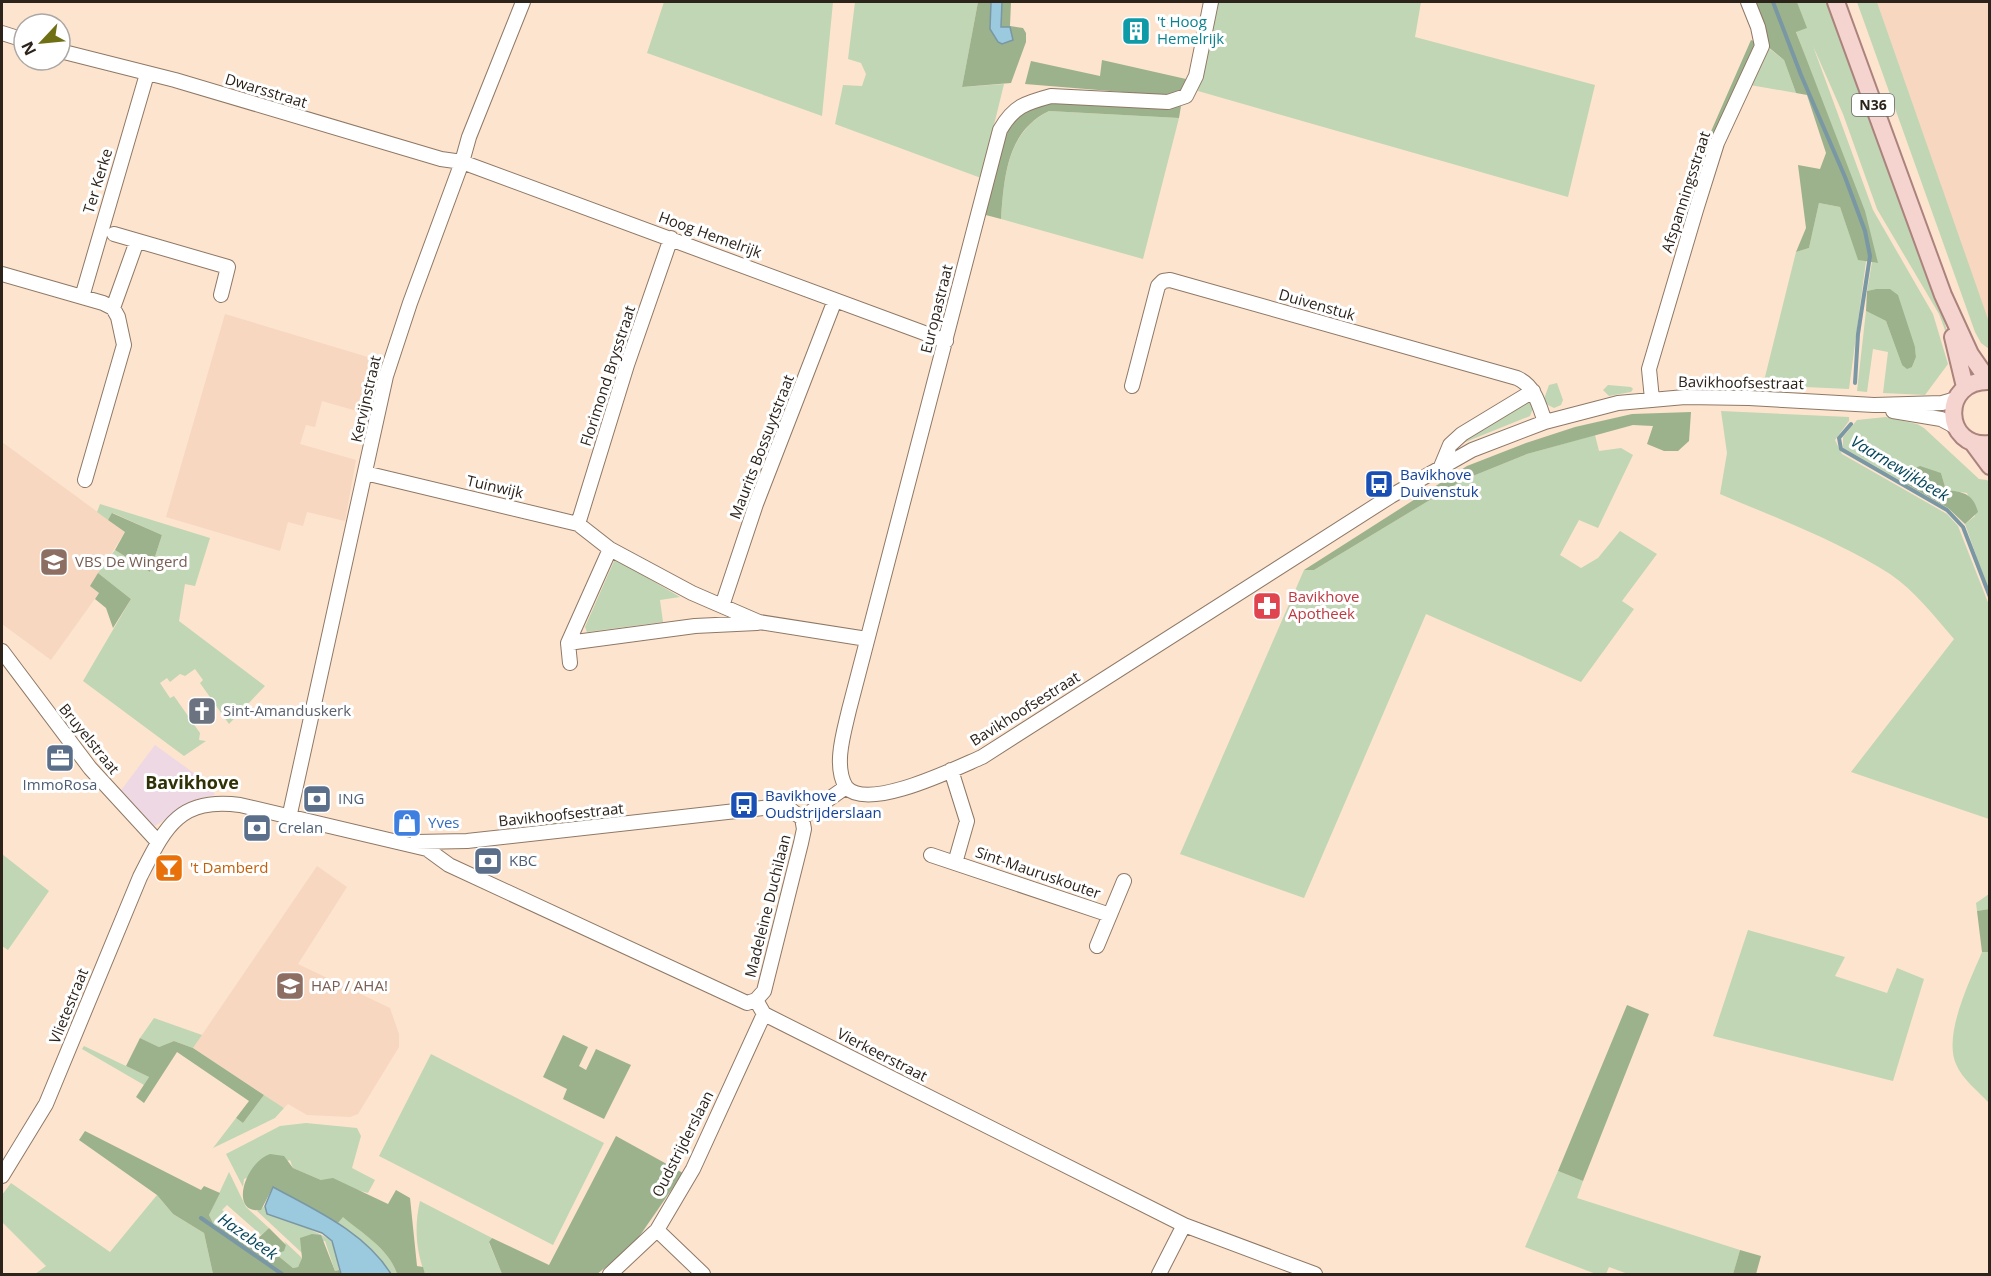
<svg xmlns="http://www.w3.org/2000/svg" width="1991" height="1276" font-family="'Open Sans',sans-serif">
	<rect width="100%" height="100%" fill="#fde4cf"/>
	<path fill="#eed8e4" d="M155,745L209,784L215,795L196,799L155,826L148,822L119,793Z"/>
	<path fill="#f7d7bf" d="M1877,2H1989V322L1978,294Z
		M225,314L381,361L367,414L322,401L315,427L306,425L300,444L356,460L345,521L307,512L303,526L288,522L280,551L166,517Z
		M2,442L125,532L91,586L99,593L51,660L2,624Z
		M317,866L347,887L298,964L390,1008L399,1034V1047L358,1114L350,1117L307,1115L288,1104L284,1108L193,1048Z"/>
	<path fill="#c1d6b4" d="M664,2H833L822,116L647,53Z
		M855,2H978L962,87L1004,84L981,178L835,124L843,85L862,86L866,74L861,63L848,59Z
		M1215,2H1421L1415,37L1595,85L1568,197L1198,91Z
		M1797,2H1829L1942,314L1955,357L1939,314L1877,209L1843,114L1813,46L1873,210L1933,314L1948,364L1925,395L1883,393L1888,352L1873,349L1867,392L1857,391L1866,311L1886,321L1902,365L1912,367L1916,357L1915,347L1876,289L1867,291L1872,262L1877,263L1796,31L1806,28Z
		M1857,2H1877L1989,322V349L1981,343L1975,332Z
		M1766,46L1784,60L1796,93L1750,85Z
		M1049,111L1179,118L1143,259L1001,219C1004,177 1007,132 1049,111Z
		M1819,203L1840,207L1858,259L1866,261L1849,389L1763,385L1796,252L1809,248Z
		M1557,383L1563,400L1561,405L1554,408L1548,405L1544,399L1549,385Z
		M1608,385L1631,387L1633,389L1631,392L1609,396L1603,390Z
		M1529,400L1533,408L1530,416L1458,445L1459,442Z
		M1721,411L1849,417V421L1835,440L1842,454L1947,514L1958,526L1989,605V819L1851,772L1954,639C1934,616 1915,591 1890,574C1841,542 1774,517 1720,494L1727,453Z
		M1886,417L1917,424L1924,428L1979,479L1987,480L1990,483L1989,592L1965,524L1975,516L1967,493L1946,490L1941,473L1910,470L1901,481L1843,448V437L1857,420Z
		M1595,435L1599,451L1621,448L1633,455L1598,528L1579,520L1560,555L1581,568L1598,558L1620,531L1657,554L1622,601L1634,609L1581,682L1426,614L1304,898L1180,854L1304,570H1314L1463,480L1527,454Z
		M100,504L210,538L195,586L185,584L179,621L265,686L229,724L200,683L203,680L195,669L185,676L180,674L170,682L167,678L160,683L170,698L174,696L200,733L199,740L206,741L184,756L83,681L131,599L98,573L115,550L150,572L162,535L113,513L108,520L97,512Z
		M614,561H619L680,597L660,600L663,622L587,632L585,627Z
		M2,854L49,891L8,950L2,946Z
		M1989,894V909L1977,911L1976,903Z
		M1748,930L1845,957L1835,976L1887,993L1897,968L1924,979L1893,1081L1713,1036Z
		M1982,952H1989V1103C1978,1091 1962,1079 1956,1064C1943,1034 1970,981 1982,952Z
		M154,1018L202,1035L193,1048L174,1041L159,1047L140,1038Z
		M84,1046L149,1077L144,1085L82,1049Z
		M431,1054L604,1143L553,1245L379,1156Z
		M264,1095L284,1108L275,1118L213,1148L236,1118L243,1123Z
		M306,1123L357,1128L361,1136L352,1168L375,1180L368,1193L321,1180L293,1168L290,1160L244,1179L243,1187L226,1154L280,1126Z
		M1558,1171L1583,1181L1577,1198L1740,1250L1733,1274H1628L1609,1267L1606,1274H1596L1525,1247Z
		M229,1172L246,1207L269,1228L261,1235L227,1205L222,1210L257,1239L254,1242L214,1225L209,1215Z
		M11,1183L110,1252L157,1195L173,1214L204,1233L213,1274H35L46,1266L2,1222V1195Z
		M420,1201L492,1238L489,1243L502,1274H425C416,1251 414,1226 420,1201Z
		M265,1206L266,1211C278,1217 329,1235 333,1243C337,1251 337,1262 339,1270L335,1271L325,1241L302,1247V1253L257,1211Z
		M343,1216C362,1233 390,1250 397,1274H391L380,1259L338,1223Z
		M284,1241L302,1258L298,1267L293,1268L275,1253L286,1245Z"/>
	<path fill="#9bb28d" d="M978,2H991L990,18L1001,28L1002,2H1011L1010,26L1023,28L1026,33V42L1011,83L962,87Z
		M1752,2H1797L1807,28L1796,32L1865,211L1878,263L1858,260L1840,207L1819,203L1809,248L1796,252L1806,228L1798,165L1820,169L1826,153L1807,95L1796,93L1784,60L1767,46L1719,153L1705,145L1751,40L1766,46Z
		M1102,60L1186,79L1184,97L1025,84L1031,61L1100,76Z
		M1070,100L1181,106L1179,118L1049,111C1007,131 1004,177 1001,219L982,214C993,177 997,121 1037,105C1047,101 1059,102 1070,100Z
		M1876,289H1890L1898,295L1915,347L1916,357L1912,367L1907,369L1902,365L1886,321L1866,311L1867,291Z
		M1691,412L1689,441L1678,451H1664L1647,444L1653,426L1633,425L1527,454L1463,480L1314,570H1304L1467,466L1526,443L1575,427L1632,414Z
		M1920,466L1941,473L1946,490C1963,492 1973,493 1978,512L1965,524L1948,508L1901,481L1910,470Z
		M112,513L162,535L150,572L115,550L125,532L108,520Z
		M98,573L131,599L113,628L106,608L95,599L99,593L90,586Z
		M1989,909V952H1982L1977,911Z
		M1627,1005L1649,1014L1583,1181L1558,1171Z
		M563,1035L588,1047L579,1066L586,1070L596,1049L631,1065L604,1119L563,1099L567,1089L543,1077Z
		M140,1038L159,1047L174,1041L193,1048L264,1095L243,1123L236,1118L249,1101L177,1052L144,1103L136,1097L149,1077L126,1066Z
		M85,1131L201,1190L204,1186L220,1193L209,1215L214,1225L254,1242L269,1228L286,1245L284,1251L276,1254L293,1268L298,1267L302,1258L300,1238L312,1234L321,1235L335,1271L339,1270L341,1274H213L204,1233L173,1214L157,1195L79,1140Z
		M616,1136L683,1173L632,1247L597,1274H502L489,1242L492,1238L549,1265Z
		M270,1154L284,1156L293,1168L321,1180L333,1178L388,1204L396,1190L410,1198L417,1266L423,1267L425,1274H397C390,1250 362,1233 343,1217L338,1223L273,1187L261,1210C229,1215 244,1163 270,1154Z
		M1740,1250L1761,1256L1756,1274H1733Z"/>
	<path fill="#9bc9de" stroke="#7a97a4" stroke-width="1.5" d="M991,2H1002L1001,27H1010L1013,40L1002,44L998,42L990,29Z
		M273,1187C315,1210 365,1232 391,1274H341L332,1241L322,1233L267,1214L265,1206Z"/>
	<g fill="none" stroke-linecap="round" stroke-linejoin="round">
		<path stroke="#7a97a4" stroke-width="4" d="M1773,2L1801,75L1845,177L1865,231L1870,256L1858,334L1855,383
			M1851,424L1839,438L1841,449L1947,510L1963,527L1990,597
			M201,1218L282,1274"/>
		<g stroke="#8e7865" stroke-width="16">
			<path id="minor" d="M2,33L24,40
				M60,51L175,80L441,159L462,162L946,341
				M114,234L228,267L221,295
				M2,274L103,303L113,308L118,317L124,345L85,480
				M82,297L147,74
				M113,308L137,241
				M1132,386L1158,286L1163,281L1170,280L1517,378C1535,386 1539,405 1545,422
				M1652,399L1649,369L1696,210L1717,143L1762,46L1758,27L1748,2
				M1893,411L1941,419L1956,427
				M1440,469L1450,445L1462,434L1533,391
				M365,473L578,524L610,549L692,593L759,622L867,639
				M578,524L627,365L671,238
				M722,606L756,504L835,300
				M568,643L695,626L757,623
				M2,651L90,768L158,842
				M570,663L568,643L610,549
				M951,770L967,821L955,863
				M846,787C833,766 844,732 849,710L1000,130C1014,106 1025,103 1051,96L1168,102L1186,96L1196,76L1211,2
				M289,818L386,376L410,303L462,162L469,137L523,2
				M802,818L846,787C868,812 956,768 982,757L1391,496L1472,450L1545,422L1618,403L1685,397L1749,398L1874,405L1942,403L1956,399
				M416,842L467,841L772,807L788,808L802,818
				M931,855L1110,915
				M1097,946L1124,881
				M756,1000L764,1014L1184,1225L1315,1274
				M2,1176L46,1104L140,877C165,828 178,797 240,805L427,849L449,865L747,1003L756,1000L764,991L801,843L804,829L802,818
				M657,1230L703,1274
				M610,1274L657,1230L693,1169L764,1014
				M1159,1274L1184,1225"/>
		</g>
		<g stroke="#ab837c" stroke-width="20">
			<path id="major" d="M1836,2L1943,295L1970,354L1988,380
				M1953,337L1965,387
				M1990,381C1939,379 1943,450 1990,444
				M1973,443L1990,466"/>
		</g>
		<use href="#minor" stroke="#fff" stroke-width="14"/>
		<use href="#major" stroke="#f5d4d0" stroke-width="16"/>
	</g>
	<defs>
		<g id="building-square" transform="scale(1.5)"><rect x="-9" y="-9" width="18" height="18" rx="4" fill="#0f9aa8" stroke="#fff"/><path d="M-4-6H4V6H1V3H-1V6H-4ZM-2.5-4.3h1.7v1.8h-1.7ZM.8-4.3h1.7v1.8H.8ZM-2.5-1h1.7V.8h-1.7ZM.8-1h1.7V.8H.8Z" fill="#fff"/></g>
		<g id="bus-square" transform="scale(1.5)"><rect x="-9" y="-9" width="18" height="18" rx="4" fill="#1a4fb4" stroke="#fff"/><path d="M-5-6H5V4H4V6H2V4H-2V6H-4V4H-5ZM-3.5-4V0h7V-4ZM-3.5 1.2v1.5H-2V1.2ZM2 1.2v1.5H3.5V1.2Z" fill="#fff"/></g>
		<g id="school-square" transform="scale(1.5)"><rect x="-9" y="-9" width="18" height="18" rx="4" fill="#8d6e63" stroke="#fff"/><path d="M0-5L7-2L0 1L-7-2ZM-4 1L0 2.5L4 1V4Q0 6-4 4Z" fill="#fff"/></g>
		<g id="pharmacy-square" transform="scale(1.5)"><rect x="-9" y="-9" width="18" height="18" rx="4" fill="#e0444e" stroke="#fff"/><path d="M-2-6h4v4h4v4h-4v4h-4v-4h-4v-4h4Z" fill="#fff"/></g>
		<g id="church-square" transform="scale(1.5)"><rect x="-9" y="-9" width="18" height="18" rx="4" fill="#6b7280" stroke="#fff"/><path d="M-1.2-6h2.4v3.5h3.3v2.4h-3.3V6h-2.4V-.1h-3.3v-2.4h3.3Z" fill="#fff"/></g>
		<g id="office-square" transform="scale(1.5)"><rect x="-9" y="-9" width="18" height="18" rx="4" fill="#5c6f8a" stroke="#fff"/><path d="M-6-3h4V-5.5h4V-3h4V5H-6ZM-1-4.5V-3h2v-1.5ZM-6 0V1H6V0Z" fill="#fff"/></g>
		<g id="bank-square" transform="scale(1.5)"><rect x="-9" y="-9" width="18" height="18" rx="4" fill="#5c6f8a" stroke="#fff"/><path d="M-6-4H6V4H-6ZM0-2.3a2.3 2.3 0 1 0 0 4.6a2.3 2.3 0 1 0 0-4.6Z" fill="#fff"/></g>
		<g id="shop-square" transform="scale(1.5)"><rect x="-9" y="-9" width="18" height="18" rx="4" fill="#3f7fe0" stroke="#fff"/><path d="M-5-2.5h2.3a2.7 3.5 0 0 1 5.4 0H5L5.5 6h-11ZM-1.5-2.5h3a1.5 2.3 0 0 0-3 0Z" fill="#fff"/></g>
		<g id="bar-square" transform="scale(1.5)"><rect x="-9" y="-9" width="18" height="18" rx="4" fill="#e8710a" stroke="#fff"/><path d="M-6-5H6L.8 .8V4.5H3.5V6h-7V4.5H-.8V.8Z" fill="#fff"/></g>
	</defs>
	<g fill-rule="evenodd">
		<use href="#building-square" x="1136" y="31"/>
		<use href="#bus-square" x="1379" y="484"/>
		<use href="#school-square" x="54" y="562"/>
		<use href="#pharmacy-square" x="1267" y="606"/>
		<use href="#church-square" x="202" y="711"/>
		<use href="#office-square" x="60" y="758"/>
		<use href="#bank-square" x="317" y="799"/>
		<use href="#bus-square" x="744" y="805"/>
		<use href="#shop-square" x="407" y="823"/>
		<use href="#bank-square" x="257" y="828"/>
		<use href="#bank-square" x="488" y="861"/>
		<use href="#bar-square" x="169" y="868"/>
		<use href="#school-square" x="290" y="986"/>
	</g>
	<g text-anchor="middle" stroke-width="6" stroke-linejoin="round" paint-order="stroke">
		<rect fill="#fff" stroke="#6b655f" stroke-width="1.5" x="1852" y="94" width="42" height="22" rx="4.5"/>
		<g font-size="14" font-weight="bold" fill="#2c231b">
			<text x="1873" y="110">N36</text>
		</g>
		<g font-size="15" fill="#0d838f" stroke="#fff" text-anchor="start">
			<text x="1157" y="27">'t Hoog<tspan x="1157" dy="17">Hemelrijk</tspan></text>
		</g>
		<g font-size="15" fill="#2c231b" stroke="#fff">
			<text transform="translate(266 91) rotate(17)" y="5">Dwarsstraat</text>
			<text transform="translate(98 181) rotate(-73)" y="5">Ter Kerke</text>
			<text transform="translate(1686 192) rotate(-72)" y="5">Afspanningsstraat</text>
			<text transform="translate(710 235) rotate(20)" y="5">Hoog Hemelrijk</text>
			<text transform="translate(1317 305) rotate(16)" y="5">Duivenstuk</text>
			<text transform="translate(937 309) rotate(-76)" y="5">Europastraat</text>
			<text transform="translate(608 376) rotate(-72)" y="5">Florimond Brysstraat</text>
			<text transform="translate(1741 383) rotate(1)" y="5">Bavikhoofsestraat</text>
			<text transform="translate(366 399) rotate(-77)" y="5">Kervijnstraat</text>
			<text transform="translate(762 447) rotate(-69)" y="5">Maurits Bossuytstraat</text>
			<text transform="translate(495 487) rotate(13)" y="5">Tuinwijk</text>
			<text transform="translate(1025 709) rotate(-32)" y="5">Bavikhoofsestraat</text>
			<text transform="translate(89 739) rotate(51)" y="5">Bruyelstraat</text>
			<text transform="translate(561 815) rotate(-6)" y="5">Bavikhoofsestraat</text>
			<text transform="translate(1038 873) rotate(19)" y="5">Sint-Mauruskouter</text>
			<text transform="translate(768 906) rotate(-76)" y="5">Madeleine Duchilaan</text>
			<text transform="translate(69 1006) rotate(-68)" y="5">Vlietestraat</text>
			<text transform="translate(882 1055) rotate(27)" y="5">Vierkeerstraat</text>
			<text transform="translate(683 1144) rotate(-63)" y="5">Oudstrijderslaan</text>
		</g>
		<g font-size="15" fill="#164399" stroke="#fff" text-anchor="start">
			<text x="1400" y="480">Bavikhove<tspan x="1400" dy="17">Duivenstuk</tspan></text>
			<text x="765" y="801">Bavikhove<tspan x="765" dy="17">Oudstrijderslaan</tspan></text>
		</g>
		<g font-size="15" fill="#785e54" stroke="#fff" text-anchor="start">
			<text x="75" y="567">VBS De Wingerd</text>
			<text x="311" y="991">HAP / AHA!</text>
		</g>
		<g font-size="15" fill="#be3a42" stroke="#fff" text-anchor="start">
			<text x="1288" y="602">Bavikhove<tspan x="1288" dy="17">Apotheek</tspan></text>
		</g>
		<g font-size="15" fill="#5b616d" stroke="#fff" text-anchor="start">
			<text x="223" y="716">Sint-Amanduskerk</text>
		</g>
		<g font-size="15" fill="#4e5e75" stroke="#fff" text-anchor="start">
			<text x="60" y="790" text-anchor="middle">ImmoRosa</text>
			<text x="338" y="804">ING</text>
			<text x="278" y="833">Crelan</text>
			<text x="509" y="866">KBC</text>
		</g>
		<g font-size="15" fill="#366cbe" stroke="#fff" text-anchor="start">
			<text x="428" y="828">Yves</text>
		</g>
		<g font-size="15" fill="#c56008" stroke="#fff" text-anchor="start">
			<text x="190" y="873">'t Damberd</text>
		</g>
		<g font-size="16" font-style="italic" fill="#05465c" stroke="#fff">
			<text transform="translate(1900 468) rotate(31)" y="6">Vaarnewijkbeek</text>
			<text transform="translate(248 1236) rotate(35)" y="6">Hazebeek</text>
		</g>
		<g font-size="18" font-weight="bold" fill="#303106" stroke="#fff">
			<text x="192" y="789">Bavikhove</text>
		</g>
	</g>
	<rect width="1991" height="1276" fill="none" stroke="#2c231b" stroke-width="6"/>
	<g transform="translate(42 42) rotate(244)"><circle r="28" fill="#ffffff" stroke="#aba7a4" stroke-width="1.5"/>
	<path d="M0-4.5L10 22L0 15L-10 22Z" fill="#6f7013"/>
	<text y="-9" font-size="16" font-weight="bold" text-anchor="middle" fill="#2c231b">N</text>
	</g>
</svg>
